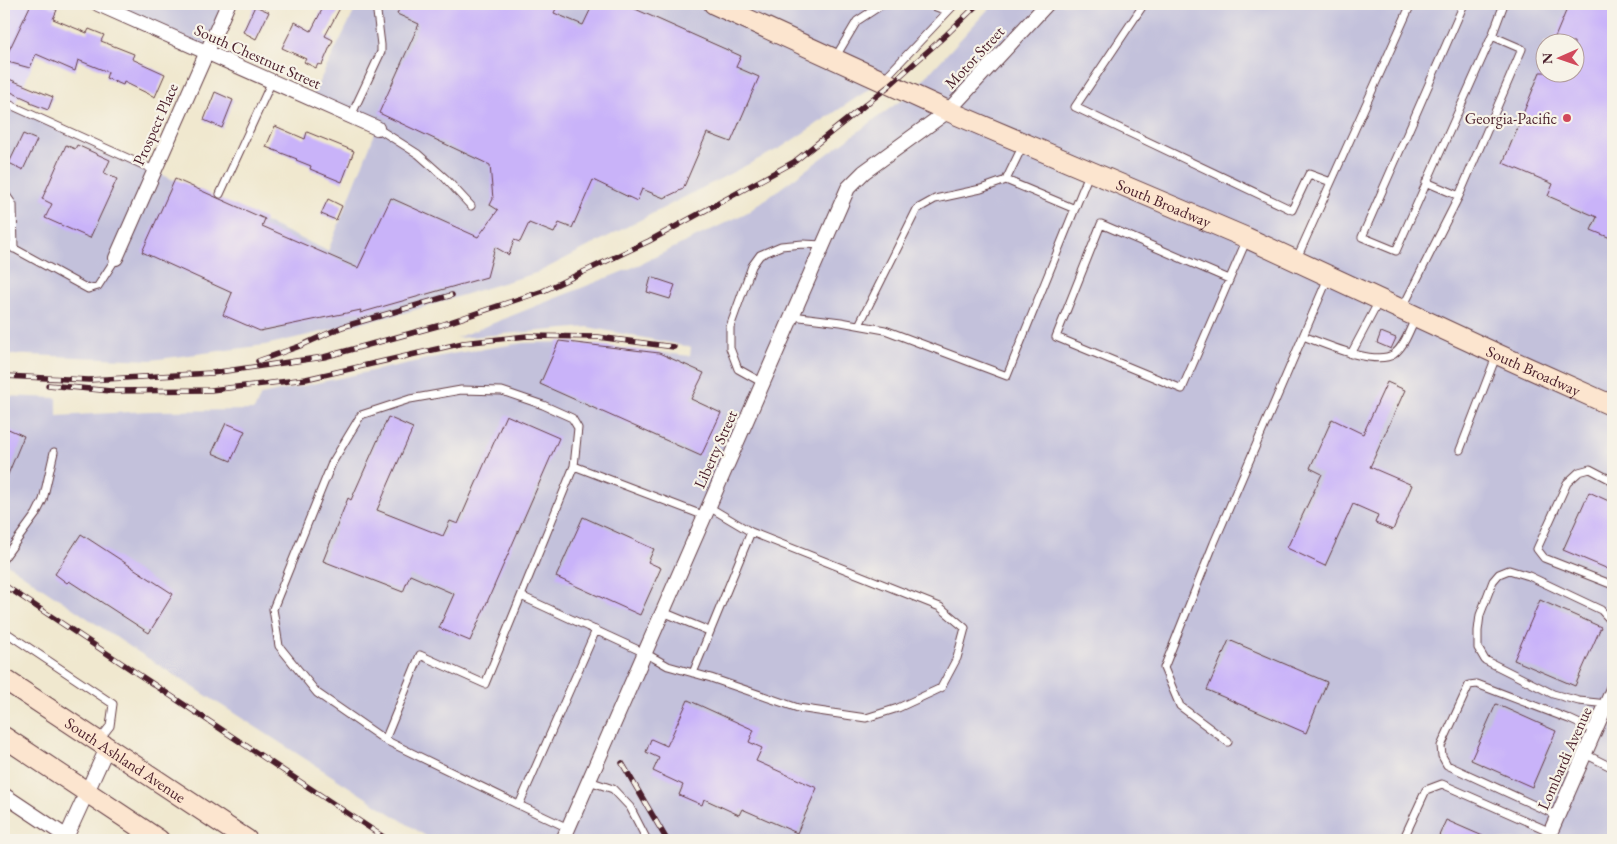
<svg xmlns="http://www.w3.org/2000/svg" width="1617" height="844" font-family="'EB Garamond',serif">
	<rect width="100%" height="100%" fill="#f7f3e8"/>
	<filter id="ink" filterUnits="userSpaceOnUse"><feTurbulence type="fractalNoise" baseFrequency=".02" numOctaves="2"/><feDisplacementMap in="SourceGraphic" scale="10" xChannelSelector="R" yChannelSelector="G"/><feConvolveMatrix kernelMatrix="1 2 1 2 8 2 1 2 1" color-interpolation-filters="sRGB"/></filter>
	<filter id="wash" filterUnits="userSpaceOnUse"><feTurbulence type="fractalNoise" baseFrequency=".0096" numOctaves="4" result="noise"/><feDisplacementMap in="SourceGraphic" scale="20" xChannelSelector="R" yChannelSelector="G"/><feGaussianBlur stdDeviation="1.12" result="paint"/><feColorMatrix in="noise" values="0 0 0 0 0 0 0 0 0 0 0 0 0 0 0 0 0 1.4 0 .05"/><feComposite in="paint" operator="in"/></filter>
	<g filter="url(#wash)">
		<rect width="100%" height="100%" fill="#f0e8cf"/>
		<path fill="#dfd5f5" d="M4,4H59L14,107L4,102Z"/>
		<path fill="#c3c1db" fill-rule="evenodd" d="M98,4H228L206,52Z
			M358,4H954L882,81L782,147L539,272L404,313L265,345L151,360L4,354V102L328,251L377,128L311,98Z
			M993,4H1613V840H432L129,646L4,562V396L57,398V416L149,411L254,410L261,395L451,354L522,343L571,342L690,356L691,347L588,327L456,338L634,267L748,212L911,93ZM1544,42H1574V72H1544Z"/>
		<g id="blocks">
			<path fill="#c9b3f9" d="M31,4H44L57,10L53,19L87,33L89,29L104,35L101,41L134,54L132,59L165,74L155,97L124,82L123,85L106,78L108,72L78,60L75,71L36,54L30,68L4,61Z
				M325,4H332L340,8L325,36L333,40L322,65L318,64L316,68L304,62L306,59L282,48L295,22L311,31Z
				M401,4H558L554,13L583,25L593,4H624L741,56L736,67L759,77L731,142L707,133L683,189L664,198L642,189L637,201L593,180L572,228L559,223L554,233L529,223L520,242L514,240L509,255L495,247L487,277L360,313L361,310L260,331L223,315L232,293L142,252L175,179L265,219L262,226L358,268L391,198L478,237L498,210L490,205L493,199L490,165L379,113L419,24L397,14Z
				M1569,4H1613V239L1591,230L1597,217L1548,196L1553,184L1503,163L1540,72H1574V42H1553Z
				M255,6L269,12L256,39L243,32Z
				M4,77L53,97L48,110L30,103L31,101L4,89Z
				M215,92L233,100L222,128L204,120Z
				M275,126L305,139L307,132L354,151L342,182L310,169L311,166L296,160L297,159L266,147Z
				M23,134L37,140L23,170L9,163Z
				M66,145L75,149L77,145L110,160L104,173L117,179L90,238L45,218L52,204L42,199Z
				M328,199L342,206L336,220L321,214Z
				M651,277L675,285L670,299L647,292Z
				M1381,332L1396,338L1391,349L1377,343Z
				M559,341L659,353L704,373L691,399L721,413L701,456L540,384Z
				M1387,382L1405,390L1370,467L1412,485L1393,530L1375,523L1378,515L1353,504L1325,566L1287,548L1322,474L1310,468L1332,419L1363,434Z
				M506,415L559,438L470,641L439,628L454,594L410,575L403,592L323,561L348,498L351,500L388,417L413,428L377,510L443,536L450,521L458,524Z
				M226,423L245,431L231,461L212,453Z
				M4,427L24,436L4,484Z
				M1589,492L1613,503V571L1563,550Z
				M583,517L654,549L648,562L661,568L640,615L556,577Z
				M81,534L173,594L149,633L69,581L67,583L55,574Z
				M1540,600L1601,627L1575,686L1514,660Z
				M1229,640L1327,682L1306,733L1207,690Z
				M688,700L754,730L749,742L762,748L756,761L817,788L797,833L742,809L739,815L704,799L702,805L679,795L683,785L653,771L659,758L646,752L651,739L667,746Z
				M1496,704L1556,731L1532,787L1471,760Z
				M1446,820L1492,840H1437Z"/>
		</g>
	</g>
	<g filter="url(#ink)">
		<use href="#blocks" fill-opacity="0" stroke="#633d44" stroke-width="1"/>
		<g fill="none" stroke-linecap="round" stroke-linejoin="round">
			<g stroke="#633d44" stroke-width="9">
				<path id="lane" d="M928,4L947,11
					M1144,4L1075,107L1292,210L1309,174L1331,182
					M1464,4L1362,237L1396,251L1492,36L1504,4
					M835,58L857,21L883,4
					M883,80L955,4
					M4,102L154,170
					M351,116L381,52V45L376,4
					M377,128L418,154L445,178L471,206
					M1006,180L1075,209
					M4,192L13,205L14,249
					M220,194L272,81
					M1459,196L1522,49L1492,36
					M4,243L88,289L98,286L116,258
					M1297,258L1411,4
					M1229,279L1101,224L1056,337L1182,389L1247,239
					M1403,307L1459,196L1426,182
					M792,316L841,322L885,330L1007,376L1089,174
					M859,325L917,209L935,199L981,189L1006,180L1023,145
					M1303,336C1323,343 1375,367 1394,354C1405,346 1410,328 1416,317
					M1351,354L1379,301
					M763,383L738,369L730,348V327L752,266L760,255L781,246L803,244L823,245
					M1460,450L1497,354
					M1613,481L1590,469L1579,472L1567,483L1537,549L1544,558L1613,585
					M705,516L574,466L521,596L645,653L668,666L711,678L798,708L866,718L898,708L941,688L957,658L965,628L940,607L751,532
					M4,558L36,514L43,500L54,452
					M663,612L709,631
					M4,631L113,704L110,726L99,740
					M693,673L751,532L709,507
					M1607,704L1579,701L1553,694L1485,660L1478,648V631L1480,615L1493,581L1499,574L1509,570L1529,576L1601,610L1613,623
					M385,740L317,693L279,646L273,609L332,463L361,415L410,399L461,390L502,391L543,405L572,418L578,428L574,466
					M1228,742L1180,706L1164,668L1214,543L1328,278
					M1585,754L1613,768
					M589,781L613,789L630,807L647,840
					M519,805L385,740L420,655L485,684L521,596
					M1558,816L1447,765L1442,756L1441,746L1469,685L1477,684L1569,719L1595,731
					M568,828L519,805L596,630
					M1403,840L1426,790L1442,784L1551,832"/>
			</g>
			<g stroke="#633d44" stroke-width="16">
				<path id="street" d="M98,4L377,128
					M116,258L228,4
					M4,795L67,837
					M65,840L107,748
					M563,840L848,188L864,172L948,111L1047,4
					M1547,840L1613,689"/>
			</g>
			<g stroke="#633d44" stroke-width="22">
				<g id="secondary">
					<path id="s1" d="M714,4L948,111L1247,238L1497,354L1613,406"/>
					<path id="s2" d="M4,679L247,840"/>
					<path d="M4,737L159,840"/>
				</g>
			</g>
			<use href="#lane" stroke="#fff" stroke-width="7"/>
			<use href="#street" stroke="#fff" stroke-width="14"/>
			<use href="#secondary" stroke="#fce5cf" stroke-width="20"/>
			<g stroke="#4a1f2b" stroke-width="5.5">
				<path id="rail" d="M258,361L300,346L342,327L452,295
					M4,376L89,380L212,373L324,357L441,325L543,291L649,241L794,162L890,85L947,34L978,4
					M48,385L111,391L211,390L306,379L463,343L527,336L598,337L674,347
					M4,585L388,840
					M622,763L667,840"/>
			</g>
			<use href="#rail" stroke="#f7f3e8" stroke-width="4" stroke-dasharray="11" stroke-linecap="butt"/>
		</g>
	</g>
	<circle fill="#d1495b" stroke="#f7f3e8" stroke-width="2" cx="1567" cy="118" r="5"/>
	<g text-anchor="middle" stroke-width="4.5" stroke-linejoin="round" paint-order="stroke">
		<g font-size="16" fill="#4a1f2b" stroke="#f7f3e8">
			<text transform="translate(258 56) rotate(24)" y="6">South Chestnut Street</text>
			<text transform="translate(974 57) rotate(-47)" y="6">Motor Street</text>
			<text transform="translate(155 124) rotate(-66)" y="6">Prospect Place</text>
			<text dy="6" stroke="none"><textPath href="#s1" startOffset="492">South Broadway</textPath></text>
			<text dy="6" stroke="none"><textPath href="#s1" startOffset="898">South Broadway</textPath></text>
			<text transform="translate(715 449) rotate(-66)" y="6">Liberty Street</text>
			<text transform="translate(1564 758) rotate(-66)" y="6">Lombardi Avenue</text>
			<text dy="6" stroke="none"><textPath href="#s2" startOffset="146">South Ashland Avenue</textPath></text>
		</g>
		<g font-size="16" fill="#4a1f2b" stroke="#f7f3e8" text-anchor="end">
			<text x="1557" y="124">Georgia-Pacific</text>
		</g>
	</g>
	<rect width="1617" height="844" fill="none" stroke="#f7f3e8" stroke-width="20"/>
	<g transform="translate(1560 58) rotate(268)"><circle r="24" fill="#f7f3e8" stroke="#b29e9c"/>
	<path d="M0-4L9 19L0 12L-9 19Z" fill="#d1495b"/>
	<text y="-8" font-size="14" font-weight="bold" text-anchor="middle" fill="#4a1f2b">N</text>
	</g>
</svg>
